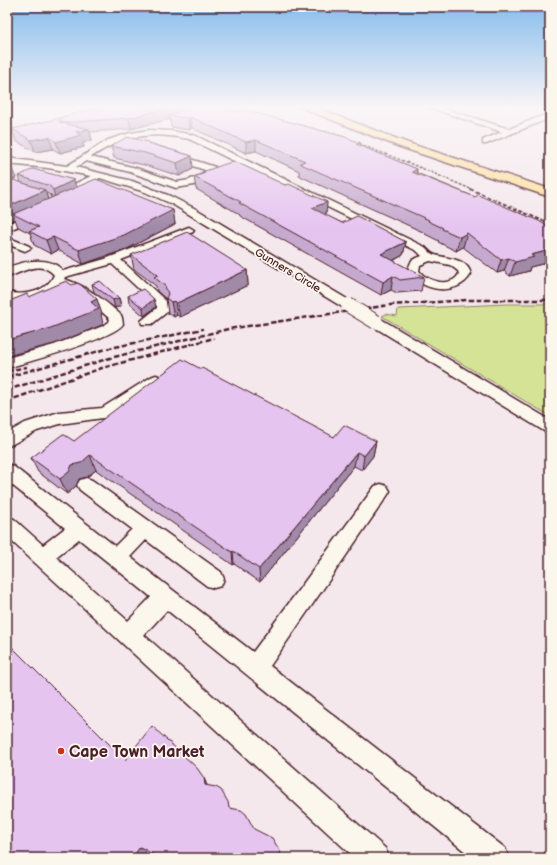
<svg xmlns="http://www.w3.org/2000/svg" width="557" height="865" font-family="'Balsamiq Sans',sans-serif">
	<rect width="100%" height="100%" fill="#f5e8ed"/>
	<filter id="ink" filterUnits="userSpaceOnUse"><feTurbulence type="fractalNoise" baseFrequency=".025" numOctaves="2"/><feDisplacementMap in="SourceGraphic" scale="8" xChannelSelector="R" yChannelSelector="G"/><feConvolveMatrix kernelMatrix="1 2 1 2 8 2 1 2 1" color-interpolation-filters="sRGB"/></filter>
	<g filter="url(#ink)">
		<path fill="#d5e396" stroke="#908160" d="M506,304H550V416L382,316L386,314L397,316L398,309Z"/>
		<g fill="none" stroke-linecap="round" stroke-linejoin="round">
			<g stroke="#4a1f2b" stroke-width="3">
				<path id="minor" d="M428,107H439L509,129L550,113V118L486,144H483V140L502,132Z
					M150,130L171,131L194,135L425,247C428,250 431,254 435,255C448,259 467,258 471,274C457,298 421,291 407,271L412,260L422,256L417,251L189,139C151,131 124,135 91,157L136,168L177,182L189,180L208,172V171L169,158L168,156L169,154H175L215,167L218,173L216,175L194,185L176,188L130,172L86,161L76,167L132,181L170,196L196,209L352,302L354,305L352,308H344L172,204L145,192L100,178L56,199L53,198L51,196L53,194L91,176L48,168L7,164V158L67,166L108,140L130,133ZM430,261L450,265L458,271L459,274C451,288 428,282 419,271L420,265Z
					M36,212L40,213L41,215L40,217L7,231V224Z
					M189,227L194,230L193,232L121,260L167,302L169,309L167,312L152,324H142L141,321L157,308V306L112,264L65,277L64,279C87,286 103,299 121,315L122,318L123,324C113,339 28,362 7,368V358L54,345L103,326L109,322L110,319L86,298L60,285C48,300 25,304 7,300V292C24,296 46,293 54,275C41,259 22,273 7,277V268C23,261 50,255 63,271L105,259Z
					M7,237L29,246L31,248L25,251L7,244Z
					M376,318L381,319L550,420V433L544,431L371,325L369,322L371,319Z
					M156,375L161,377L163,380L161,383L122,411L110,417L60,424L37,431L7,447V433L25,423L59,412L102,408L151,377Z
					M7,464L13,466L115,546L132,529L80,490L77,485L80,480L86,478L92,480L221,572L224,579L221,586L214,588L207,586L146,540L130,557L253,652L375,486L381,484L387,486L390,491L387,496L270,666L505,848L509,858H473L167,610L144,635L385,848L389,858H355L7,537V517L14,519L43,545L65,528L7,481ZM79,539L151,597L128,621L56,557Z"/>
			</g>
			<g stroke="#4a1f2b" stroke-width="3">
				<path id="major" d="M300,107H314L408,143L550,189V197L400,147Z"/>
			</g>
			<use href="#minor" fill="#fbf7ec" fill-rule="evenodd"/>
			<use href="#major" fill="#fedd96" fill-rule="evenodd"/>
			<path stroke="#4a1f2b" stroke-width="1.5" stroke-dasharray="3 1.5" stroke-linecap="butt" d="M206,107L252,114
				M281,120L349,138
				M351,141L414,165L473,190"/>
			<path stroke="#4a1f2b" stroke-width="2" stroke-dasharray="4 2" stroke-linecap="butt" d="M470,189L550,224"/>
			<path stroke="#4a1f2b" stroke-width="2.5" stroke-dasharray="5.5 2.5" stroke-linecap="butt" d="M7,371L27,367
				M7,377L110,348L203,329
				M7,390L110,358L228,329L390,305L468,300H550
				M7,401L102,368L214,338"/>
			<g stroke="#4a1f2b" stroke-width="16" stroke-linecap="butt">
				<path id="minor-bridge" d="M348,305L376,322"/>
			</g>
			<use href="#minor-bridge" stroke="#fbf7ec" stroke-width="14"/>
		</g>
		<path fill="#c6a9ce" stroke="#4a1f2b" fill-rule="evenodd" d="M103,107H221L361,146L417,169V173L550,228V262L530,267L529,271L510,276L504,271L497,273L463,247L456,251L438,242L439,241L425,234V233L302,177L299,175V171L256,151L246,153L192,128L189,130L171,127L170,119L131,129L90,132L92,140L83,143L84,147L60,153L53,149L35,152L16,141L12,129L61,122Z
			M149,142V143L192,156L193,169L179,176L148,166L114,158L111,146Z
			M7,164L16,178L12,180L21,183L19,176L76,187L173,210L175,224L127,249L83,264L58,250L51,254L34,245L30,233L18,227L15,219L8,222L7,221ZM46,193L53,196L54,197L48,199Z
			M202,172L285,185L327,202L326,214L325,215L342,223L406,242L403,255L393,261L424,277L421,291L397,293L391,290L381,295L240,216L239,214L196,189L194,177L202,174Z
			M131,255L247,270L248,285L180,317L177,315L174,317L168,313L166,299L157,291L156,286L134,269Z
			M92,284L119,298L121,306L115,308L94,292Z
			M128,296L156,307L144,316L129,303Z
			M334,437L376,441L373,456L362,470L354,466L260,582L234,564L233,565L96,470L87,477L79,479L76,486L67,494L38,472L31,458L74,441Z"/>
		<path fill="#a189a8" stroke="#4a1f2b" d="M171,107H182L183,115L169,116L170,119L131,129L129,118Z
			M190,117L192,128L189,130L188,118Z
			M89,129L92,140L83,143L84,147L60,153L56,142L76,132Z
			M49,137L53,149L35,152L31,140Z
			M256,140V151L246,153V142Z
			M361,143L360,154L356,144Z
			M192,156L193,169L179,176L177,163Z
			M11,166L16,178L7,182V168Z
			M417,169L415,181L412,172Z
			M74,180L77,190L56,200L53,190Z
			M45,190L49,203L13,214L15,219L8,222L7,220V207Z
			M327,202L326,214L311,221L312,208Z
			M173,210L175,224L127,249L83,264L79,250Z
			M467,233L463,247L456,251L460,237Z
			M53,237L58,250L51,254L46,240Z
			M406,242L403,255L379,268L381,254Z
			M550,250V262L530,267L529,271L510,276L515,262L531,255Z
			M509,258L504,271L497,273L501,260Z
			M247,270L248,285L180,317L177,303Z
			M393,276L391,290L381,295L383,282Z
			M119,298L121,306L115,308L113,300Z
			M97,299L102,314H101L103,324L102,325L54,344L7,356V340Z
			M154,299L156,307L144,316L143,308Z
			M175,301L177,315L174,317L171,302Z
			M376,441L373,456L362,470L364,456Z
			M357,452L354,466L260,582L259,569Z
			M90,455L96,470L87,477L79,479L76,486L67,494L60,479L72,465Z
			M233,551L234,564L233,565L232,552Z
			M204,778L207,785L208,791L205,785Z
			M140,847L147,850L141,858H132Z"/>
		<path fill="#e6c4f0" stroke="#4a1f2b" d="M103,107H171L129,118L62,123L89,129L76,132L81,135L56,142L49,137L31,140L12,129L60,118L59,122L62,123L61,117Z
			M183,107H221L228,108L239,112L244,110L249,111L345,137L361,143L356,144L417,169L412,172L475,197L478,195L539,221L550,228V250L531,255L534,257L515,262L509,258L501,260L467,233L460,237L442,229L443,228L428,221L429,220L303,165L300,163L305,161L256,140L246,142L190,117L188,118L169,116L184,109Z
			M127,137L149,142L148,143L192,156L177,163L145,153L111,146Z
			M234,161L285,185L289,184L327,202L312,208L342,223L357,216L406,242L381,254L424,277L400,280L393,276L383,282L239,203L241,202L194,177L205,173L202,172Z
			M7,164L11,166L7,168Z
			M33,169L74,180L53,190L50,186L19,176Z
			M7,178L45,190L7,207Z
			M96,179L173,210L124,235L79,250L53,237L46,240L29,231L39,227L13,214Z
			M187,232L247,270L177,303L175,301L171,302L166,298L168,294L165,286L154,277L158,275L131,255Z
			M66,281L72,285L77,283L81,285L97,299L91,302L99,309L48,329L7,340V300L11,299L12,300L27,294L29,297Z
			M100,281L119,298L113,300L92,284Z
			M143,289L154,299L143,308L128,296Z
			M182,359L201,369L202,368L334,437L344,425L376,441L364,456L357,452L259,569L233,551L232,552L90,455L81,463L72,465L69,472L60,479L31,458L63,434L74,441Z
			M7,642L125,760L152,726L197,768L204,778L205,785L216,787L221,790L228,802L229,808L241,810L246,814L254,829L272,838L280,851L282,858H158V857L140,847L132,858H7Z"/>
	</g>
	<linearGradient id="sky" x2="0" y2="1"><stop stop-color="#86bcec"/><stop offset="0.47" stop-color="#faf5f7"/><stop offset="1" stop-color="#faf5f7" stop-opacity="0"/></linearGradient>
	<rect width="557" height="228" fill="url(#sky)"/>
	<circle fill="#c8321e" stroke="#fbf7ec" stroke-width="1.5" cx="61" cy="751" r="4"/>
	<g text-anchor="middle" stroke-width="3.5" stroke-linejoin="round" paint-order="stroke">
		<g font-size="11" fill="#4a1f2b" stroke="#fbf7ec">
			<text transform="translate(288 270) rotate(31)" y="4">Gunners Circle</text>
		</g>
		<g font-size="16" font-weight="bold" fill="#4a1f2b" stroke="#fbf7ec" text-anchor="start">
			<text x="69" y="757">Cape Town Market</text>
		</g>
	</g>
	<rect width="557" height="865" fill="none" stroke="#fbf7ec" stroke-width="24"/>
	<rect x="12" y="12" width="533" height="841" fill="none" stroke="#4a1f2b" stroke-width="1.5" filter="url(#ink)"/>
</svg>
